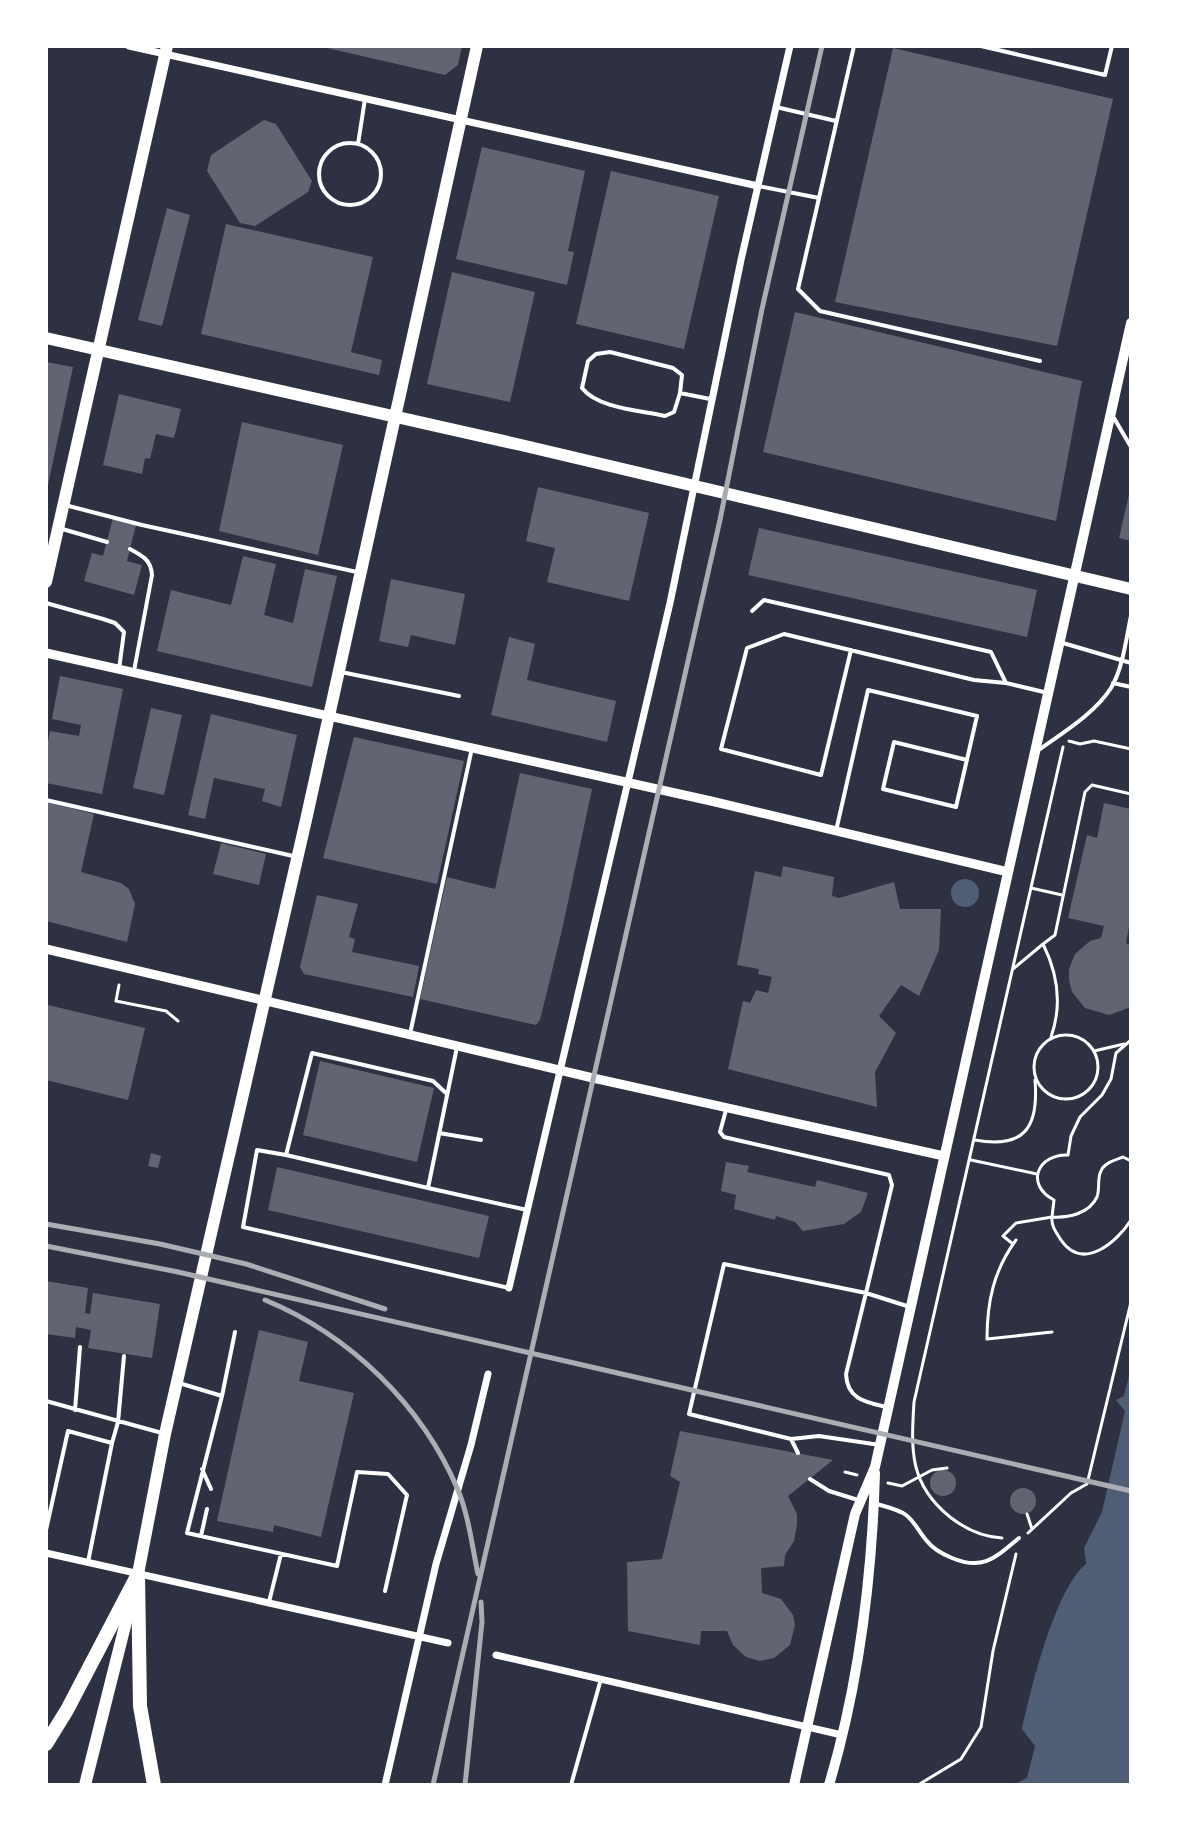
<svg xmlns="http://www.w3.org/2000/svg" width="1177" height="1831" font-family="'DejaVu Sans',sans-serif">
	<rect width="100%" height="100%" fill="#2d3142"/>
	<path fill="#4f5d75" d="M951 893a14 14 0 1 1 28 0a14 14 0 1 1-28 0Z
		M1131,1367V1785H1012L1027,1778L1035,1746L1022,1729C1031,1688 1055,1589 1086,1564L1084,1548L1102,1512L1125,1411L1116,1400L1124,1396Z"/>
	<path fill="#626471" d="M318,46H462L458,65L445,75Z
		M893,48L1113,99L1057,346L835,302Z
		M264,120L276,124L312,181L308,192L255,226L240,223L207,171L211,155Z
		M482,147L585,171L568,251L574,252L567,285L456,259Z
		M611,171L719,196L684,349L576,324Z
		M167,208L190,215L162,326L138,320Z
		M226,224L373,257L351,352L382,360L379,375L201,334Z
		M452,272L535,292L510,402L427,384Z
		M795,312L1082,381L1056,521L763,452Z
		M46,362L73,367L47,490H46Z
		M119,394L181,409L174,438L156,434L150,459L145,458L142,474L103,465Z
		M242,422L343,445L318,555L219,531Z
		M538,487L649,513L629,601L547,582L555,548L526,541Z
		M1130,490H1131V541L1119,538Z
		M113,518L136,525L127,561L142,565L134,595L84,581L92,553L103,556Z
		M759,528L1037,590L1027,637L748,575Z
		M243,556L276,564L264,615L293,623L305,569L337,576L312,687L157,651L171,590L231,605Z
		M391,579L465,594L455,645L411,635L408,647L379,641Z
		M509,637L535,644L527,680L616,701L607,742L491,715Z
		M60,676L123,689L102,794L46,783V752L50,731L79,736L81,725L52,719Z
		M151,708L182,715L164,795L133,788Z
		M211,714L297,735L281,807L262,801L265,789L214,778L205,819L188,815Z
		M354,737L464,761L437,884L323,858Z
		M520,773L592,789L562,930L540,1020L536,1025L420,999L447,877L495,889Z
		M46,802L94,814L81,872L121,883L129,889L135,904L127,942L46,921Z
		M1104,803L1131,809V917L1126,943L1131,946V1007L1109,1015L1085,1008L1072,992L1069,980V969L1075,954L1090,941L1101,938L1104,926L1068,918L1087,835L1097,838Z
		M221,843L266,854L259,885L213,874Z
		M783,866L834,877L832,896L839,898L894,882L900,909H941L939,950L919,996L901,985L879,1016L896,1033L875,1072L877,1107L728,1069L743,1001L750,1003L756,990L768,993L772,977L758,974L759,969L737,965L755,871L781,877Z
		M317,895L358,904L349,937L355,939L352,952L419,966L413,997L304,974L300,967Z
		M48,1005L145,1028L128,1100L46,1080Z
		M320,1061L434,1088L417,1162L303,1135Z
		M151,1153L161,1156L158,1168L148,1166Z
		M726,1162L749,1166L747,1172L815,1187L817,1180L868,1193L861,1212L844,1224L803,1231L795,1222L776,1216L775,1220L734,1209L736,1195L721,1191Z
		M277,1167L489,1216L479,1258L268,1210Z
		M46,1281L88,1288L85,1313L90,1314L93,1293L160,1304L152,1358L88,1348L91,1330L76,1327L75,1338L46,1334Z
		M259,1330L308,1342L299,1381L354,1393L321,1537L274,1525L273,1532L217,1521Z
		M680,1431L833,1460L788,1496L797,1514V1525L794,1541L785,1555L784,1566L761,1568L762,1593L781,1599L793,1615L795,1625L790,1645L774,1658L760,1661L746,1657L733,1645L727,1631H701L700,1645L628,1631L627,1562L662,1559L680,1482L670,1476Z
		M930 1483a13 13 0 1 1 26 0a13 13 0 1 1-26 0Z
		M1010 1501a13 13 0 1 1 26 0a13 13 0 1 1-26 0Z"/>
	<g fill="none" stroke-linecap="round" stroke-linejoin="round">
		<path stroke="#fff" stroke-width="3" d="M1069,741L1080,744L1094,741L1131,749
			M1031,888L1062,895
			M1043,944L1055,935L1085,792L1092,785L1131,794
			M1013,969L1043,944C1058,974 1062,1006 1051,1037
			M119,985L116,1001L166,1011L178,1021
			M1034 1067a32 32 0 1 1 64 0a32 32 0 1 1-64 0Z
			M1094,1051L1124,1044
			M975,1140C1024,1149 1039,1128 1035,1080
			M971,1160L1037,1174
			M1131,1161L1123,1157C1115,1160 1104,1163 1101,1171C1097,1178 1100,1189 1097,1197C1089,1214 1068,1218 1052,1217C1051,1226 1056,1232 1061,1240C1083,1272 1117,1242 1131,1220
			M1016,1240C994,1270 987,1301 987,1339L1052,1332
			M1013,1244L1003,1236L1016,1223L1052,1217L1054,1200C1025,1185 1037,1154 1068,1155L1071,1136L1080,1117L1102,1095L1111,1079L1116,1053L1131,1040
			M845,1472L857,1475
			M888,1483L902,1486L932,1470L947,1468
			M1027,1514L1032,1529
			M1028,1533L1071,1493L1087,1484L1131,1302
			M1002,1538C983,1537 964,1528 950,1517C909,1484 911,1450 914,1402L1063,747
			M918,1785L961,1759L981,1727L993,1651L1016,1554"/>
		<path stroke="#fff" stroke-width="4" d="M981,46L1105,75L1112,46
			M776,107L836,121
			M319 174a31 31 0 1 1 62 0a31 31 0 1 1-62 0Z
			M358,144L365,99
			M758,186L819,198L854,46
			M819,198L798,289L820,311L1040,361
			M680,393L674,412L665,416C639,410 599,409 582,388L588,361L596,354L610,352L673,368L682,375L680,393L710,399
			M1114,418L1131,447
			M65,505L142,525L357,572
			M59,528L107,542
			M130,549C143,556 151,560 152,575L134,671
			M46,603L103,619L115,623L124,632L119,669
			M752,611L764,600L991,652L1006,683
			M1063,643L1131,663
			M851,650L821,775L721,749L747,648L784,634L974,680L1006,683L1048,693
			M341,672L459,696
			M1113,683L1131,687
			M1040,749C1064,732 1095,713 1111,688C1123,668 1126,639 1131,616
			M46,800L293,856
			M836,831L868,690L977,716L956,807L883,789L894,742L967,760
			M410,1034L472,748
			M457,1047L428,1188L527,1210
			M726,1110L720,1132L724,1137L889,1175L892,1185L866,1293L910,1307
			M439,1133L481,1140
			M286,1155L257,1150L243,1227L509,1288
			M428,1188L286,1155L312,1053L433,1081L447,1094
			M179,1383L222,1396L235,1332
			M222,1396L187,1533L337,1566L357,1472L388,1474L407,1495L385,1591
			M46,1401L162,1433
			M75,1410L80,1347
			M791,1439L819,1436L880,1445
			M112,1443L118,1422L124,1356
			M798,1453L791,1439L689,1414L724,1264L866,1293L846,1374C847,1399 865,1402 886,1407
			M202,1469L211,1489
			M810,1479L829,1491L858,1500
			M877,1504C886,1507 898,1509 906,1515C915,1522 919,1532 926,1540C933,1549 942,1554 952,1558C983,1571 995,1558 1019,1538
			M46,1530L68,1431L112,1443L88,1562
			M201,1536L207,1509
			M269,1602L281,1554
			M571,1785L601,1679"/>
		<path stroke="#fff" stroke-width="7" d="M129,46L758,186
			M509,1288L670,603L741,260L790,46
			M46,1553L448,1643
			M496,1655L842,1735
			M385,1785L436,1564L471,1445L488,1374"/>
		<path stroke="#fff" stroke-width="9" d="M46,653L711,801L1008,872
			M46,949L593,1078L944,1156"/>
		<path stroke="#fff" stroke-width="10" d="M794,1785L855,1514L875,1467C958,1085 1048,705 1131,323
			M829,1785C859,1684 872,1578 875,1473"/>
		<path stroke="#fff" stroke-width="12" d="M46,338L521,445L1131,589
			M46,582L167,46
			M85,1785L138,1574L165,1434L306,820L477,46"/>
		<path stroke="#fff" stroke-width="14" d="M138,1574L140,1706L154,1785
			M46,1744L67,1710L136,1578"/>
		<path stroke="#abadb3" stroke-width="5" d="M46,1224L160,1244L246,1264L385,1309
			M46,1246L178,1272L1131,1491
			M265,1300C350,1335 422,1405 458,1490C469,1517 472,1546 478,1574
			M433,1785L720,520L762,309L822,46
			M465,1785L482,1622L481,1602"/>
	</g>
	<rect width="1177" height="1831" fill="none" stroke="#ffffff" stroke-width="96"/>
</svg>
